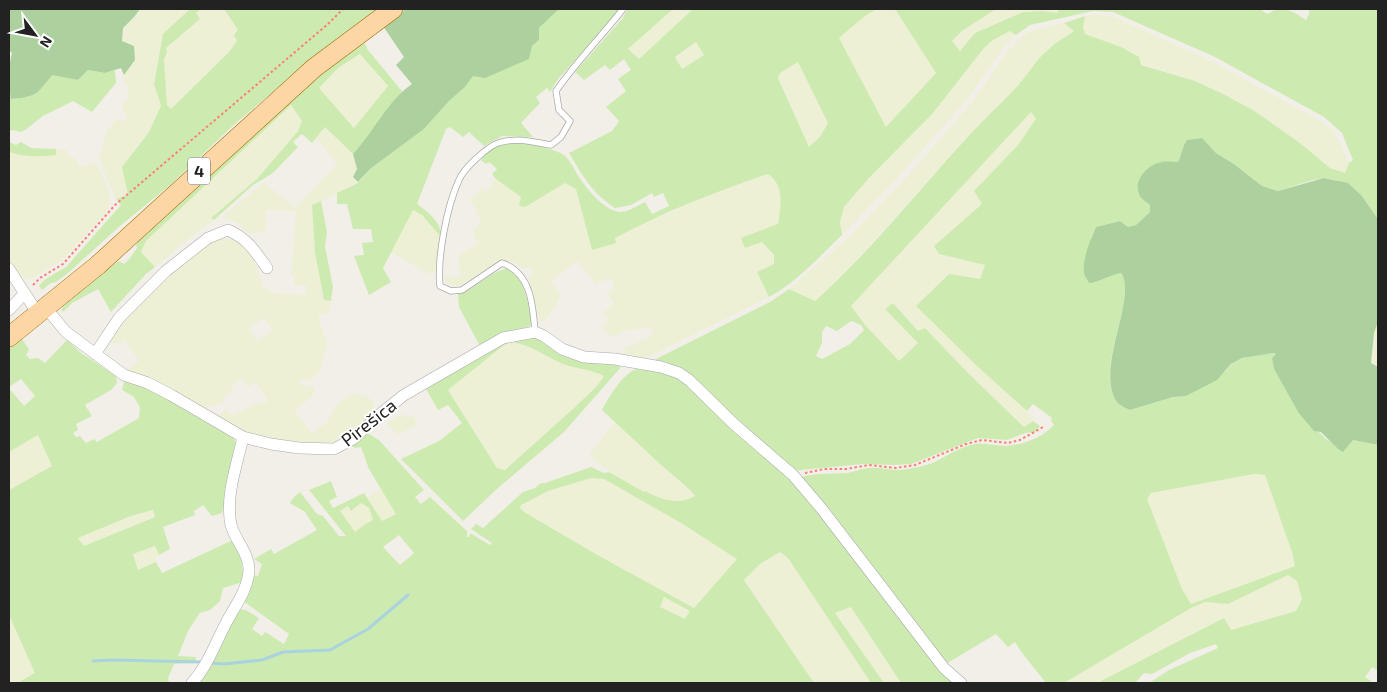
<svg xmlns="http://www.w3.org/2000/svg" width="1387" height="692" font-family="'Exo 2',sans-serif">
	<rect width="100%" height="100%" fill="#f2efe9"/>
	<path fill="#eef0d5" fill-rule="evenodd" d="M140,9H190L163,34L154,84L161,106L149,132L133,151L127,184L128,195L116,199L99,159L107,131L117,118L124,122L127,116L122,112L124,100L129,99L128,86L125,85L124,75L135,60L122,41L123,27L134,17Z
		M201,9H224L238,31L237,41L229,52L171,109L167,105L164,59L167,53L165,48L200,19L196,13Z
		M673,9H693L639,59L628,49Z
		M877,9H895L936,73L886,128L839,38L865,16Z
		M996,9H1058V13L1043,11L987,27L966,43L961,51L952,41L962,31Z
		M1094,14L1114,17L1213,62L1321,121L1331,128L1342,146L1349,163L1345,173L1330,168L1300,143L1253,110L1223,94L1195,81L1141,64L1099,39L1085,34L1083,28L1085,16Z
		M1064,23L1075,30L1049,48L1011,94L1000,102L960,145L839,280L815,301L789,289L851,235L911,172L972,102L1008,51L1020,38L1030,31Z
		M1011,31L1016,35L1005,46L966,101L893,183L842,235L840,222L844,207L869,178L933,113L984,48L993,40Z
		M696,42L704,55L682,69L675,58Z
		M360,54L388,86L354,128L319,88L338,68Z
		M798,62L829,123L820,137L809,147L778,78L780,73Z
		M291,104L302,121L298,131L257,179L211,218L214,220L195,234L155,267L141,252L146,241Z
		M1031,112L1037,119L1018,145L974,191L982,204L934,246L939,254L985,265L980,279L976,365L1016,400L1034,419L1025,427L967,372L925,328L918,331L894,303L885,309L919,343L899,361L866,326L851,306Z
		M325,127L353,154L357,169L353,177L358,182L312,206L315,253L320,281L324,300L331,301L329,313L318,315L327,345L320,370L317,375L308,381L301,379L298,383L303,386L315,387L313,396L294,411L312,433L327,422L337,404L351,395L360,394L369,397L374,404L371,415L353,434L333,443L304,445L249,435L231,426L218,416L226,409L233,415L259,402L260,405L268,401L256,382L248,387L242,379L231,386L234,390L224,397L226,401L203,409L127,370L139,361L124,339L114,345L109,338L130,309L214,240L233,238L243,241L257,267L264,288L274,293L305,295L307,286L294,285V276L291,275L296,211L266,210L265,234L259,232L248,234L238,223L222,217L264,182L295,208L337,164L316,138ZM264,318L273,331L257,341L249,328Z
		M56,149L67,150L69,157L75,158L81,167L92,162L97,166L109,190L110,203L106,213L68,254L61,261L34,277L27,279L14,273L9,265V152L14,154L56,155Z
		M768,174L776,180L781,192V205L778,224L762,242L774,255V264L767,290L769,297L644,359L630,361L623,349L652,336L651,327L624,331L613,337L601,328L609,319L603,313L614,303L607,293L615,289L611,278L596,284L577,261L551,282L561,295L556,306L544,321H540L528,278L533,275L531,268H521L515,262L507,261L494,266L459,286L447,284L444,276L461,277L458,256L478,244L473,231L481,220L475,213L477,210L470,202L482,188L486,192L496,179L521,197L525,207L565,183L576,189L592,250L616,242L614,238L653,218L665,215L718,191Z
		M413,209L422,214L441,237L436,271L429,274L390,252Z
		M1378,322V367L1371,363L1374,333Z
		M512,342L536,348L563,364L596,372L604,376L597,386L574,408L505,470L497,468L448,389L505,345Z
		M402,414L407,417L413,415L417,425L397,435L387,423Z
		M614,423L619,425L695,496L688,500L673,502L659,497L645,491L644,492L615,475L600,465L589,454Z
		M38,435L52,466L9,490V452Z
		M1254,474L1265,475L1292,552L1295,566L1191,604L1182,589L1147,499L1151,493Z
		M591,478L604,479L681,523L738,559L694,608L601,557L524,512L520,508L521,505L548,491Z
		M383,489L396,514L382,522L367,497Z
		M361,503L369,508L373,520L364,525L355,532L340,511L348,506L351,511Z
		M153,509L155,516L112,535L84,546L78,540V538L103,527Z
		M155,546L159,555L155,558L156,562L138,570L132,554Z
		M780,552L788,558L871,683H814L744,579L760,564Z
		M1288,575L1297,581L1302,599L1296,611L1231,630L1224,618L1097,683H1064L1191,608L1205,602L1228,604Z
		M664,597L690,611L685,619L660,607Z
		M851,607L901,683H884L835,613Z
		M9,615L36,673L17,683H9Z"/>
	<path fill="#cdebb0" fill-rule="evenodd" d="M190,9H201L196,13L200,19L166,48L167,53L164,59L167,105L171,109L229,52L237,41L234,35L238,30L224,9H376L340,36L237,122L170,185L120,226L68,273L56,282L51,283L42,290L39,286C45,277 58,273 67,266L121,205L116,199L128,195L122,167L149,132L161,106L154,84L163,34Z
		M559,9H619L612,20L558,79L550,92L547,88L536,97L540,103L521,123L533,137L502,136L484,146L469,132L463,137L450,127L446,129L417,204C429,213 441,221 441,237L422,215L413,210L383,268L391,282L369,295L354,256L364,255L362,243L373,242L371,229H353L347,204H337V193L358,183L370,169L424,129L449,101L465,87L473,76L532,46L539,40V28Z
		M628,9H673L628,49L639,59L693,9H877L865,16L839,38L886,127L936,73L895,9H996L962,31L952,41L960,51L975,33L1023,12L1043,11L1058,13V9H1260L1267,14C1284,4 1291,11 1306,20L1310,12L1307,9H1378V219L1362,196L1336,180L1324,178L1313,180L1278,191L1262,186L1234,164L1216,153L1202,138L1188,140C1182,147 1182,154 1178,162C1163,162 1155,163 1143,173L1142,199L1150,205V212L1136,225L1128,227L1120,221L1096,227L1091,237L1094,283L1112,274L1121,273C1138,298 1093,370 1117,402C1120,406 1126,408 1130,410L1173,397L1186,396L1227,370C1236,355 1258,356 1274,353L1276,354L1272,358L1274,369L1298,412L1326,439L1333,443L1338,449L1353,440L1378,445V671L1372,667L1365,677L1374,683H1149L1169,670L1218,648L1216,644L1190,653L1152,674L1144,673L1135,683H1097L1224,618L1231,630L1296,611L1302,599L1297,581L1288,575L1228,604L1205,602L1191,608L1064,683H1046L1022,653L1015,642L1008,647L996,634L944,665L797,478C814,473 830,474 847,473C854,472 862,468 869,468C883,467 892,472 907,469C915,468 923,466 930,464C945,458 959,446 976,444C986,443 996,446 1006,446C1024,445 1043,437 1054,425L1051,421L1052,418L1033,404L1027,411L976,365L916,306L949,274L980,279L985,265L939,254L934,246L982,204L974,191L1018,145L1036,119L1031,112L851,306L866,326L899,361L918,343L885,309L893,303L918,331L925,328L967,372L1024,427L1033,421L1040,426L1035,432L1025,433L1007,440L978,438L911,464L893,465L863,464L791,471L674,368L654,360L770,302L789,289L815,301C886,238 941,159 1010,94C1025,80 1034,61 1050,48C1057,41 1066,37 1074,31L1064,23L1085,16L1083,28L1085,34L1121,47L1139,57L1141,65L1195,81L1223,94L1253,110L1300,143L1330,168L1345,173L1349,163L1353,160L1342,133L1324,117L1215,57L1113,12L1093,11L1030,25L1016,35L1010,31L993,40L984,48L933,113L869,178L844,207L840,222L842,235C820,256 797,282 769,297L757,272L774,264V255L762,242L745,248L741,238L778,224C781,205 785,186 768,174C715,192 664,212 615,238L616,243L592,250L576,189L565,183L525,207L519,206L521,197L496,179L492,174L497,169L489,162L486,164L481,160C487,152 494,145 505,143C517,141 555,148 564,155C570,160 574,168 577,174C585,187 604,211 620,212C628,212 637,206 645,202L652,214L669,206L663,193L654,197L652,193L631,205L615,208C593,194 582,175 569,153L612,131L619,121L606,107L626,91L618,79L631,70L624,59L610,70L605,65L584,80L575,72L622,19ZM696,42L704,55L682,69L675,57ZM798,62L828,123L820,137L809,147L778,78L780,73ZM851,321L861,325L864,330L850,344L822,359L816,356L822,343V332L826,326L837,331ZM1254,474L1265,475L1292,552L1295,566L1191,604L1182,589L1147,499L1151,493Z
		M361,41L366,45L368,50L402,91L362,145L353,154L325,127L312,143L302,134L293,142L298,147L273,173L253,185L214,220L211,218L257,179L298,131L302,121L291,105L146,241L141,252L155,267L146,274L111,312L98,289L72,303L63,312L61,309C79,290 99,276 119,261L124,264L130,258L137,248L136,245C153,217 181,197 205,175C256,129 308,85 361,41ZM360,54L388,86L354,128L319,88L338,68Z
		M88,70L105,73L115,70L116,83L92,112L73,101L43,116L25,130L20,132L13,130L9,131V90L11,99C37,97 37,94 52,74L78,80Z
		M9,142L16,145L21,142L31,148L56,149V155C41,157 23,157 9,152Z
		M321,201L327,232L325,246L333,287L331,301L324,300L315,253L312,205Z
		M510,268L521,279L533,320L530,326L500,335L480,346L459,307L458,294C477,289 489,271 510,268Z
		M21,338L29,349L26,355L30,359L38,358L45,363L67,340L81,353L116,376L117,383L111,390L85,405L92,416L76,424L78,430L73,433L76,437L80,436L86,443L94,439L97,442L139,418L140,407L134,397L122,390L124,382L128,380L148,387L231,435L235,441L236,451L222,513L212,516L203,505L194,511L195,515L163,527L170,549L159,555L155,546L133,554L138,570L156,562L162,573L233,540C240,554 244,566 243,582L223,588L220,601L210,610L200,613L189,629L178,656L196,657V663L174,664L168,678L169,683H60L59,682L56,683H17L35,673L9,615V490L52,466L38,435L9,452V388L24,406L35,396L21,379L9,387V347ZM153,510L155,517L84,546L78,538L131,516Z
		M516,338H538L621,367L564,432L498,488L463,521L401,459L439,441L462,423L448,405L438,410L425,387L476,357ZM512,342C535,347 543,355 563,364C576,369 592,369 604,376L597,386L574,408L505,470L497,468L448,390L504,345Z
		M651,366L686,382L784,473L804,495L953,683H901L851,607L835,613L884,683H871L788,558L780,552L760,564L744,580L814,683H198L238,609L246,610L259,618L252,629L262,636L265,632L284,644L289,634L243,601L251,575L258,576L262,564L254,559L271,549L274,554L317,530L305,512L290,503L294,497L300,492L317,514L323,516L339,536H346L309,490L331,481L337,497L329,501L333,508L364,493L382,521L396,514L369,469L361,447L355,448L352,446L364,435L369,434L379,440L424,490L415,497L421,504L430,497L467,531V537H469L470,533L490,545L492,543L471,529L476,524L483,528L523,492L535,488L541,483H545L591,467L604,473L609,472L644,492L645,491C661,499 678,506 695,496L690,490L659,463L602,410C609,397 623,372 639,368C642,367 647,367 651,366ZM591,478L604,479L681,523L737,559L694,608L601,557L524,512L520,508L521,505L548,491ZM361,503L369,508L373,520L364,525L355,532L340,511L348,506L351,511ZM399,535L414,553L400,565L383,547ZM664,597L690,611L685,619L660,607Z"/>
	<path fill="#add19e" d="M9,9H140L134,17L123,28L122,41L134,46L135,60L124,75L121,68L105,73L88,70L78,80L52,75C37,94 37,97 11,99C8,84 8,68 12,53L9,50Z
		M406,9H559L539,28V40L532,46L529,59L485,78L473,76L465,87L449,101L424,129L370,169L358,182L353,177L357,169L353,154C373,133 388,100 412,84L396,65L404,57L383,26Z
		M1202,138L1216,153L1234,164L1262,186L1278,191L1324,178L1348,183L1362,196L1378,219V322L1374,333L1371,363L1378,367V445L1353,440L1343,452L1338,449L1321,432L1314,431L1298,412L1274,369L1272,358L1276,354L1274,353L1242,358L1231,364L1217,380L1186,396L1173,397L1130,410C1126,408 1120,406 1117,402C1094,370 1138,297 1121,273C1108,275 1099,283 1089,283C1088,280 1086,278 1085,276C1080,264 1091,238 1096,227L1120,221L1128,227L1136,225L1150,212V205C1146,202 1141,199 1139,194C1133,180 1148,164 1162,162C1167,161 1173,162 1178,162C1182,154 1182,147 1187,140Z"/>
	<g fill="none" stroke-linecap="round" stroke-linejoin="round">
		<path stroke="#aad3df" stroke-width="3" d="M93,661L112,660L203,662
			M209,663L224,664L262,660L283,652L330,650L368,629L408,595"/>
		<g stroke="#a9a9a9" stroke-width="7">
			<path id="lane" d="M535,332C533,305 531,273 502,263L462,290L451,291L440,286C437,257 447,206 459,180C463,169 487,147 498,143C515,137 533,142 551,145L561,137L570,121L559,110L556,91C576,62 601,37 623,9"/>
		</g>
		<g stroke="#a9a9a9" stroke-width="12">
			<path id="street" d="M9,269L38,314
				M46,308L66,332L124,375L148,383L171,395L243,437L271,444L299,448L334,449L353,439L379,415L404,395L503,338L535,332L544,336L562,349L584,357L615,359L661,367L679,373L689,380L734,424L793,475L821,508L944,668L961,683
				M9,310L24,294
				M95,354L119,318L166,271L208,238L228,230C248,239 255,251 267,268
				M192,683C208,665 215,644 226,623C235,606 247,591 249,571C250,555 235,540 231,525C225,496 237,465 243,437"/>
		</g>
		<g stroke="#a06b00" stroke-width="20">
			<path id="primary" d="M9,337L98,265L314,68L393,9"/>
		</g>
		<path stroke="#fa8072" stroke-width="2" stroke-dasharray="2.5 2.5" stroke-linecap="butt" d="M33,285L40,278L63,264L115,205L328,24L343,9
			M805,473L824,469H846L869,465L896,468L915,465L966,444L982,440L1008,443L1020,440L1045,426"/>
		<use href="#lane" stroke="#fff" stroke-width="5.5"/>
		<use href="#street" stroke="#fff" stroke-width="11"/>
		<use href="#primary" stroke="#fcd6a4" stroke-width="19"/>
	</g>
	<g text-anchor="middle" stroke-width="4" stroke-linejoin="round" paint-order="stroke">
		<rect fill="#fff" stroke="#646464" stroke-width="1" x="188" y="157.5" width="22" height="27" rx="4"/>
		<g font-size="16" font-weight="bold" fill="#222">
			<text x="199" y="177">4</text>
		</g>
		<g font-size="18" fill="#222" stroke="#fff">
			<text transform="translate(369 423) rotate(-38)" y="6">Pirešica</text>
		</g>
	</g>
	<rect width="1387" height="692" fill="none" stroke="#222222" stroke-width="20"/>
	<g transform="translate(35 35) rotate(122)" stroke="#ffffff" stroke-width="4" paint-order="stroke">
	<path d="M0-4L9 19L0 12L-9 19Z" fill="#222222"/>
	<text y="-8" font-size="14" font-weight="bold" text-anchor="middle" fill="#222222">N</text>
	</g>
</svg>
